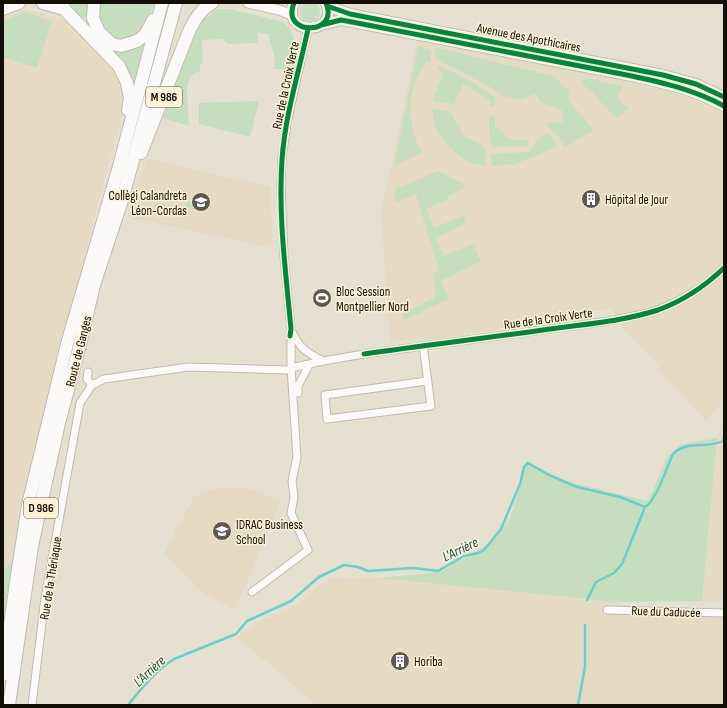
<svg xmlns="http://www.w3.org/2000/svg" width="727" height="708" font-family="'Sofia Sans Condensed',sans-serif">
	<rect width="100%" height="100%" fill="#e6e0d1"/>
	<path fill="#e4dbc2" d="M26,9L67,21L117,73L126,99L66,326L12,563L3,569V17Z
		M417,41L567,69L669,91L713,107L724,113V399L706,421L662,374L658,365L625,331L610,308L560,317L535,323L443,338L390,341L381,214Z
		M148,159L270,187L273,248L127,217L141,175Z
		M724,420V602L702,601L717,438Z
		M216,488H248L281,501L235,610L203,593L164,553L194,496Z
		M378,578L617,602L640,615L724,618V705H317L237,637L257,623L295,605L328,579Z"/>
	<path fill="#c6debe" d="M300 12a10 10 0 1 1 20 0a10 10 0 1 1-20 0Z
		M70,3H88L87,18L78,16Z
		M100,3H154C150,13 148,24 142,32C139,35 132,37 128,38C114,41 103,34 99,21C98,16 99,10 99,5Z
		M218,9H231L283,22C300,34 293,53 289,69H274L275,58L268,34L257,32L258,43L228,44L222,39L202,40L203,64H200V71C179,76 190,109 189,126L163,118L200,22Z
		M26,12L52,21L37,68L3,57V21Z
		M150,37L134,89L107,47C127,49 135,52 150,37Z
		M418,46L431,50L430,63L427,61C406,90 406,122 422,153L394,166Z
		M435,47L553,76L570,92L568,100L594,130L564,148C562,143 560,137 556,133C551,129 549,129 547,123L563,122L562,110L540,102L539,99L535,94L520,100L502,96L492,88L436,59Z
		M439,66C458,75 479,84 495,97V107H491L490,101L465,85H463L454,104L432,101L443,75L438,68Z
		M585,78L623,86L620,91L618,98L624,105L630,108L616,118L588,88L582,85V81Z
		M259,101L250,137L199,124V103Z
		M432,108L451,112L456,123L464,136L468,139L478,142L486,150L485,166C469,164 463,161 452,149C437,135 434,128 432,108Z
		M495,115V125L509,139L530,141L526,146L493,147C489,136 488,128 490,116Z
		M547,134C553,136 555,141 557,147L515,164L492,166L491,154L528,152L542,135Z
		M438,171L466,185L461,190L448,196V199L426,209L434,228L464,215L467,223L436,238L443,256L473,244L481,261L441,281L449,299L404,320L402,314L434,298L436,293L433,274L439,271L416,195L397,202L394,199L397,186L401,187Z
		M196,199L199,200L201,207L197,206L194,209L186,207L185,204L188,201L193,202Z
		M717,438L702,601L617,602L378,578L440,572L485,546L509,521L520,488L526,462L566,481L648,501L667,458L680,445Z
		M12,563L3,619V569Z"/>
	<g fill="none" stroke-linecap="round" stroke-linejoin="round">
		<path stroke="#67d1cd" stroke-width="2.5" d="M645,507C656,501 667,467 673,454C685,440 708,449 723,441L724,437
			M587,600L596,582L614,573L622,564L645,507
			M128,705C141,689 156,670 174,659L236,634L247,621L291,601L319,577L344,565L358,567L368,571L413,568L438,571L464,556L478,553L484,550L501,529L520,484L524,467L528,463L549,475L577,487L620,497L645,507
			M578,705L585,667V625"/>
		<g stroke="#c0bbb0" stroke-width="9">
			<path id="minor" d="M291,330C300,349 306,352 323,361
				M423,345L431,406L327,419L325,395L427,381
				M88,372L87,379L92,385
				M298,393V386L309,365
				M252,592L308,550L291,513L294,497L292,481L297,457L291,368V329L284,256L281,184L282,158L287,123L308,29
				M607,610L724,613
				M32,705L45,598L80,403L92,385L104,379L188,367L288,370L295,367L323,361L364,354L609,321C625,317 642,315 657,310C682,301 704,287 723,269"/>
		</g>
		<g stroke="#c0bbb0" stroke-width="11">
			<path id="tertiary" d="M248,3L279,10L292,15"/>
		</g>
		<g stroke="#c0bbb0" stroke-width="12">
			<path id="secondary" d="M294,3C280,36 340,36 326,3
				M327,6L350,14L663,75L696,84L724,97
				M321,25L341,20L352,22L632,76C664,83 695,90 724,106"/>
		</g>
		<g stroke="#c0bbb0" stroke-width="14">
			<path id="primary" d="M43,3L64,9
				M63,3L64,9L119,66L127,83L130,98L128,110
				M94,3L93,18L99,32L112,44L121,46L137,41L145,35L153,20
				M3,9L19,3
				M141,153L190,29C196,18 201,9 212,3
				M3,675L16,582L28,505L67,344L118,170L162,3
				M9,705L32,546L59,423L79,349L94,285L123,197L176,3"/>
		</g>
		<use href="#minor" stroke="#fbfaf8" stroke-width="7"/>
		<use href="#tertiary" stroke="#fbfaf8" stroke-width="9"/>
		<use href="#secondary" stroke="#fbfaf8" stroke-width="10"/>
		<use href="#primary" stroke="#fbfaf8" stroke-width="12"/>
		<g stroke="#fbf2d6" stroke-width="8">
			<path id="cycleway" d="M294,3C280,36 340,36 326,3
				M327,6L350,14L663,75L696,84L724,97
				M321,25L341,20L352,22L632,76C664,83 695,90 724,106
				M290,336L291,329C286,273 278,216 282,160C285,115 299,72 308,29
				M364,354C426,345 488,338 550,329C586,324 624,321 658,310C683,301 705,286 724,268"/>
		</g>
		<use href="#cycleway" stroke="#00873e" stroke-width="5"/>
	</g>
	<defs>
		<g id="building-disc" transform="scale(1)"><circle r="9.5" fill="#5c584d" stroke="#fbf2d6"/><path d="M-4-6H4V6H1V3H-1V6H-4ZM-2.5-4.3h1.7v1.8h-1.7ZM.8-4.3h1.7v1.8H.8ZM-2.5-1h1.7V.8h-1.7ZM.8-1h1.7V.8H.8Z" fill="#fff"/></g>
		<g id="school-disc" transform="scale(1)"><circle r="9.5" fill="#5c584d" stroke="#fbf2d6"/><path d="M0-5L7-2L0 1L-7-2ZM-4 1L0 2.5L4 1V4Q0 6-4 4Z" fill="#fff"/></g>
		<g id="stadium-disc" transform="scale(1)"><circle r="9.5" fill="#5c584d" stroke="#fbf2d6"/><path d="M0-5a6.5 5 0 1 0 0 10a6.5 5 0 1 0 0-10ZM-3.5-1.8h7v3.6h-7Z" fill="#fff"/></g>
		<g id="university-disc" transform="scale(1)"><circle r="9.5" fill="#5c584d" stroke="#fbf2d6"/><path d="M0-5L7-2L0 1L-7-2ZM-4 1L0 2.5L4 1V4Q0 6-4 4Z" fill="#fff"/></g>
	</defs>
	<g fill-rule="evenodd">
		<use href="#building-disc" x="591" y="199"/>
		<use href="#school-disc" x="201" y="202"/>
		<use href="#stadium-disc" x="322" y="298"/>
		<use href="#university-disc" x="222" y="531"/>
		<use href="#building-disc" x="400" y="661"/>
	</g>
	<g text-anchor="middle" stroke-width="3" stroke-linejoin="round" paint-order="stroke">
		<g fill="#fbf2d6" stroke="#585344" stroke-width="1">
			<rect x="146" y="87" width="36" height="20" rx="3"/>
			<rect x="24" y="498" width="34" height="20" rx="3"/>
		</g>
		<g font-size="12" font-weight="bold" fill="#120f06">
			<text x="164" y="101">M 986</text>
			<text x="41" y="512">D 986</text>
		</g>
		<g font-size="13" fill="#120f06" stroke="#fbf2d6">
			<text transform="translate(529 37) rotate(11)" y="5">Avenue des Apothicaires</text>
			<text transform="translate(285 85) rotate(-78)" y="5">Rue de la Croix Verte</text>
			<text transform="translate(548 318) rotate(-8)" y="5">Rue de la Croix Verte</text>
			<text transform="translate(78 351) rotate(-76)" y="5">Route de Ganges</text>
			<text transform="translate(50 578) rotate(-81)" y="5">Rue de la Thériaque</text>
			<text transform="translate(666 611) rotate(2)" y="5">Rue du Caducée</text>
		</g>
		<g font-size="13" fill="#120f06" stroke="#fbf2d6" text-anchor="start">
			<text x="187" y="200" text-anchor="end">Collègi Calandreta<tspan x="187" dy="15">Léon-Cordas</tspan></text>
			<text x="605" y="204">Hôpital de Jour</text>
			<text x="336" y="296">Bloc Session<tspan x="336" dy="15">Montpellier Nord</tspan></text>
			<text x="236" y="529">IDRAC Business<tspan x="236" dy="15">School</tspan></text>
			<text x="414" y="666">Horiba</text>
		</g>
		<g font-size="14" font-style="italic" fill="#135151" stroke="#fbf2d6">
			<text transform="translate(460 549) rotate(-26)" y="5">L'Arrière</text>
			<text transform="translate(149 671) rotate(-43)" y="5">L'Arrière</text>
		</g>
	</g>
	<rect width="727" height="708" fill="none" stroke="#120f06" stroke-width="8"/>
</svg>
